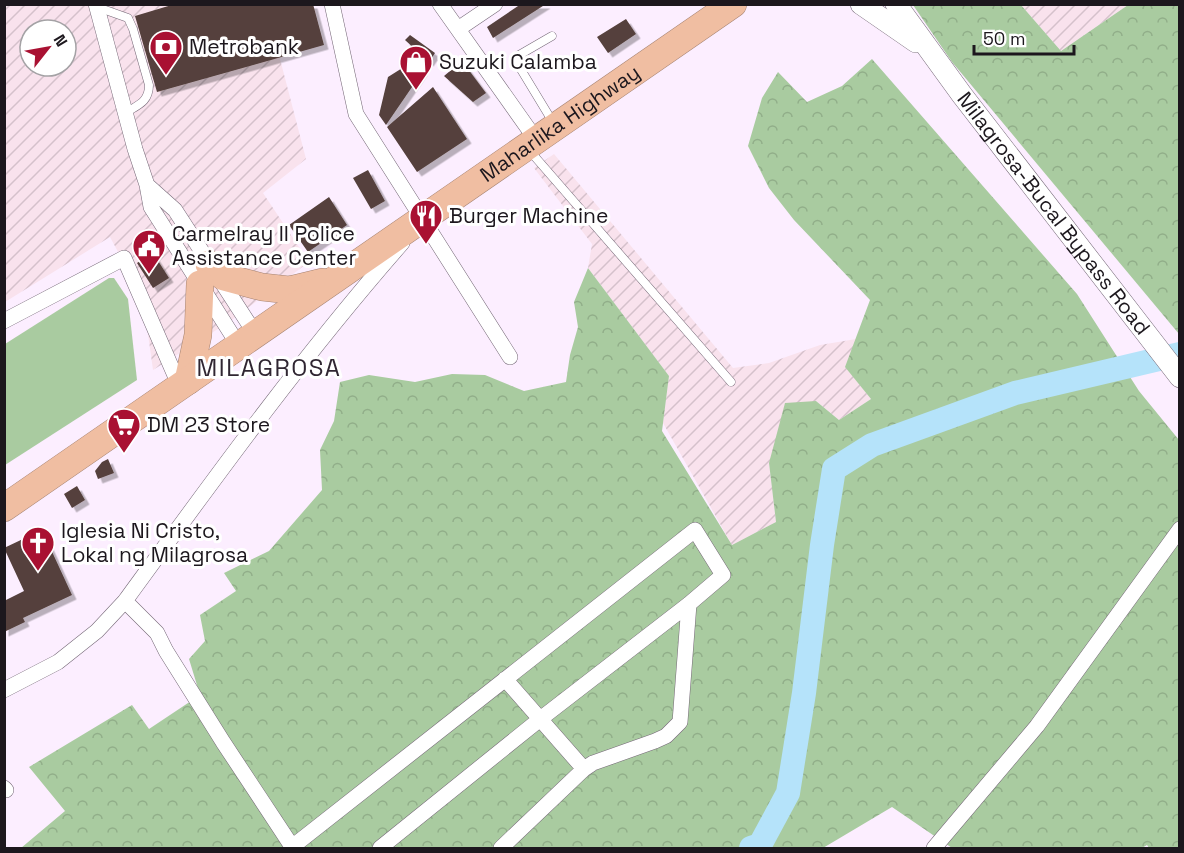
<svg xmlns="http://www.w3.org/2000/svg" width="1184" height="853" font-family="'Space Grotesk',sans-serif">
	<defs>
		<pattern id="industrial-furrows" width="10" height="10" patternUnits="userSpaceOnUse" patternTransform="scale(1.5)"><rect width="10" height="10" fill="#f9e2ed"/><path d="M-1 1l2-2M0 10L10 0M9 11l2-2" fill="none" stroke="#d5c1cb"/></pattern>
		<pattern id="forest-crowns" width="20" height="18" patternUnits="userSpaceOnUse" patternTransform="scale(1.5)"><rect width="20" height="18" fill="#a9cba0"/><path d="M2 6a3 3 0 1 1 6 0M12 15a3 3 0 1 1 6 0" fill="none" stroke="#91ae89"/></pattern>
		<filter id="shadow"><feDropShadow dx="4.5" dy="4.5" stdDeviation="0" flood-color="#0004"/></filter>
	</defs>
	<rect width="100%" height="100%" fill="#fceeff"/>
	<path fill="url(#industrial-furrows)" fill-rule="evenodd" d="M5,5H266L306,159L263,193L309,262L229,322L153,370L143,298L110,237L5,302ZM30,30H66V66H30Z
		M1021,5H1128L1061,51Z
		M554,154L733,368L769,363L820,345L856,339L846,367L871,399L839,420L816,401L769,463L776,522L732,545L663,423L669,376L588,268L592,244L534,168Z"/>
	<path fill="#a9cba0" d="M109,278H114L128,299L137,380L5,465V344Z"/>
	<path fill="url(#forest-crowns)" d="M913,5H1021L1061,51L1128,5H1179V334L952,62Z
		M872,59L1077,294L1139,391L1179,440V848H1149L1147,845L1142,848H952L892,807L823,848H21L65,811L29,767L132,705L149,729L200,695L189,659L205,641L200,615L236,591L224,573L269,551L322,490L320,450L334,421L340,382L369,375L415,382L452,374L485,375L524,391L566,382L570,355L578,327L574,302L588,268L669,376L662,431L732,545L776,522L769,463L785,403L816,401L839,420L871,399L845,367L870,300L794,220L769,188L748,146L762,98L778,72L807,102L842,86Z"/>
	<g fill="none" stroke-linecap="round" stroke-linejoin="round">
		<path stroke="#b5e3fa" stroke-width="24" d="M751,848L760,845L788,793L804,693L822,545L834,469L872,445L1015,393L1180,354"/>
	</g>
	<path fill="#54413c" filter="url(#shadow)" d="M175,4H313L324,45L157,92L135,16Z
		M521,4H546L493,38L487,27Z
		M626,19L636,34L608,53L597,37Z
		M410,35L435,53L429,62L405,40Z
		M415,60L423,71L386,125L379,115L388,77Z
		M462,61L486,93L473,102L444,76Z
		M433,87L467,139L417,172L387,127Z
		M368,170L385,201L371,209L353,178Z
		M329,197L347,225L308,252L289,225Z
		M153,253L169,278L153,288L137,263Z
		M108,459L114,473L98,479L95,471L102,462Z
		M77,486L85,500L72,508L64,494Z
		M42,530L72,595L23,618L25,622L4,632V601L24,591L4,548Z"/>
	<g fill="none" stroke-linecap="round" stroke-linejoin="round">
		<g stroke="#756877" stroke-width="9">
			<path id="lane" d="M97,7L128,18L133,29L149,85C149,102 138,105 125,113
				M552,36L514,58L554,124
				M529,150L731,382"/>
		</g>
		<g stroke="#756877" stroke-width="16">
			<path id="street" d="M96,4L135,149L147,185L151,207L239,346
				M332,4L356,114L510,357
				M440,4L537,141
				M458,29L495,4
				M147,185L175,210L256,335
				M4,321L124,258L180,387
				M125,601L157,633L166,651L223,742L293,848
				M505,679L584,769
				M4,690L58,662L97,631L125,601C214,479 302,357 402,243
				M4,788L6,790
				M292,847L695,530L723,575L689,604L539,720L380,848
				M501,848L584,769L593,763L655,741L666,736L680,722L689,604
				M934,848L1037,726L1180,529"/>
		</g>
		<g stroke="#756877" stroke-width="22">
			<g id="secondary">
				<path d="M861,4L916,42"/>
				<path id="s1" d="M896,4L962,95L1180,377"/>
			</g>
		</g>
		<g stroke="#a68473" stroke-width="28">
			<g id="highway">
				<path d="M209,264L224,277L262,287L289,290L322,282"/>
				<path d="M188,381L198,335L200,284"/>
				<path id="s2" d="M4,508L733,4"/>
			</g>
		</g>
		<use href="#lane" stroke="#fff" stroke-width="8"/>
		<use href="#street" stroke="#fff" stroke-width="15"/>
		<use href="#secondary" stroke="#fff" stroke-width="21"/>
		<use href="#highway" stroke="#f0bea2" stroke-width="27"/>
	</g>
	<defs>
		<g id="bank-pin" transform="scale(1.725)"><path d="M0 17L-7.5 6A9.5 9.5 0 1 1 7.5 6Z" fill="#a91132" stroke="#fff"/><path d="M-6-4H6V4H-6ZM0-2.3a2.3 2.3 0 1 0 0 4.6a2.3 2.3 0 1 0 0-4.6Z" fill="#fff"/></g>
		<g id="shop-pin" transform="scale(1.725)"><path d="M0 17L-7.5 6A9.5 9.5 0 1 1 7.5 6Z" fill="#a91132" stroke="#fff"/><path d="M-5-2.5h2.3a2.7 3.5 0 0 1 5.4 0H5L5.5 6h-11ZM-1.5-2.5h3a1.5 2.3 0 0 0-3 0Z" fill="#fff"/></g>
		<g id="restaurant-pin" transform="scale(1.725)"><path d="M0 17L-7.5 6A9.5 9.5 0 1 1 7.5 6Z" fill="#a91132" stroke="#fff"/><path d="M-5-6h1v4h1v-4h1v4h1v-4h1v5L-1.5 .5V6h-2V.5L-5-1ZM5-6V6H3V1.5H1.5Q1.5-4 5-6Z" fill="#fff"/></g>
		<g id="civic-pin" transform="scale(1.725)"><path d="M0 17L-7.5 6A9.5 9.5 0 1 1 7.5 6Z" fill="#a91132" stroke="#fff"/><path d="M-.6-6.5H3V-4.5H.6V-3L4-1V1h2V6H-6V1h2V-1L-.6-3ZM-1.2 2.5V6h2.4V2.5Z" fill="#fff"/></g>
		<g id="supermarket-pin" transform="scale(1.725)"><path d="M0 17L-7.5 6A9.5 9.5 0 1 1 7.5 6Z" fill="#a91132" stroke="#fff"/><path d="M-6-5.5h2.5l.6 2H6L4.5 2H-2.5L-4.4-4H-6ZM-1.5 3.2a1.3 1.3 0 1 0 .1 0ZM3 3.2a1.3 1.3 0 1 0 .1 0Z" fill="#fff"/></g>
		<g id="church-pin" transform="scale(1.725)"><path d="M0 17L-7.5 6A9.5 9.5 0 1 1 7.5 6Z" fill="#a91132" stroke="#fff"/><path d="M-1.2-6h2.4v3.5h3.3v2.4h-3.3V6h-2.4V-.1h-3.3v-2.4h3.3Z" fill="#fff"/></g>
	</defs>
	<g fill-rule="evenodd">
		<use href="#bank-pin" x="166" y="47"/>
		<use href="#shop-pin" x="416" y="62"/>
		<use href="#restaurant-pin" x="426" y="216"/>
		<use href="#civic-pin" x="149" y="246"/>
		<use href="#supermarket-pin" x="124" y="425"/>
		<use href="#church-pin" x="38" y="543"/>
	</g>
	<g text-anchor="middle" stroke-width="6" stroke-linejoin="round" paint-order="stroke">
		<g font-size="21" fill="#1c171d" stroke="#fff" text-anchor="start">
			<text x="189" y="54">Metrobank</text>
			<text x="439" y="69">Suzuki Calamba</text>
			<text x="449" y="223">Burger Machine</text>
			<text x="172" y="241">Carmelray II Police<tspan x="172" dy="24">Assistance Center</tspan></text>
			<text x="147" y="432">DM 23 Store</text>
			<text x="61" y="538">Iglesia Ni Cristo,<tspan x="61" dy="24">Lokal ng Milagrosa</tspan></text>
		</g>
		<g font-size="21" fill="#1c171d" stroke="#fff">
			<text dy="7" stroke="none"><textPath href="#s2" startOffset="676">Maharlika Highway</textPath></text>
			<text dy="7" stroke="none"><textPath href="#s1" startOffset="262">Milagrosa-Bucal Bypass Road</textPath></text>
		</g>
		<g font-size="24" letter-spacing="1.5" fill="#302632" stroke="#fff">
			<text x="269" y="376">MILAGROSA</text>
		</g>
	</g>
	<rect width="1184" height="853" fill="none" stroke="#1c171d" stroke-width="12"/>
	<g transform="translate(48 48) rotate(59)"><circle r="28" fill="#ffffff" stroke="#a4a2a5" stroke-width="1.5"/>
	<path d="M0-4.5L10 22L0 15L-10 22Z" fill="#a91132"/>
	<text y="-9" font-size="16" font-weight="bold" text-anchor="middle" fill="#1c171d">N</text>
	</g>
	<path d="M974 45v9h100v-9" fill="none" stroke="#1c171d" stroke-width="3"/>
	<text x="983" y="45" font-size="18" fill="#1c171d" stroke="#ffffff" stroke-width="4.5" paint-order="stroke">50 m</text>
</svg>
